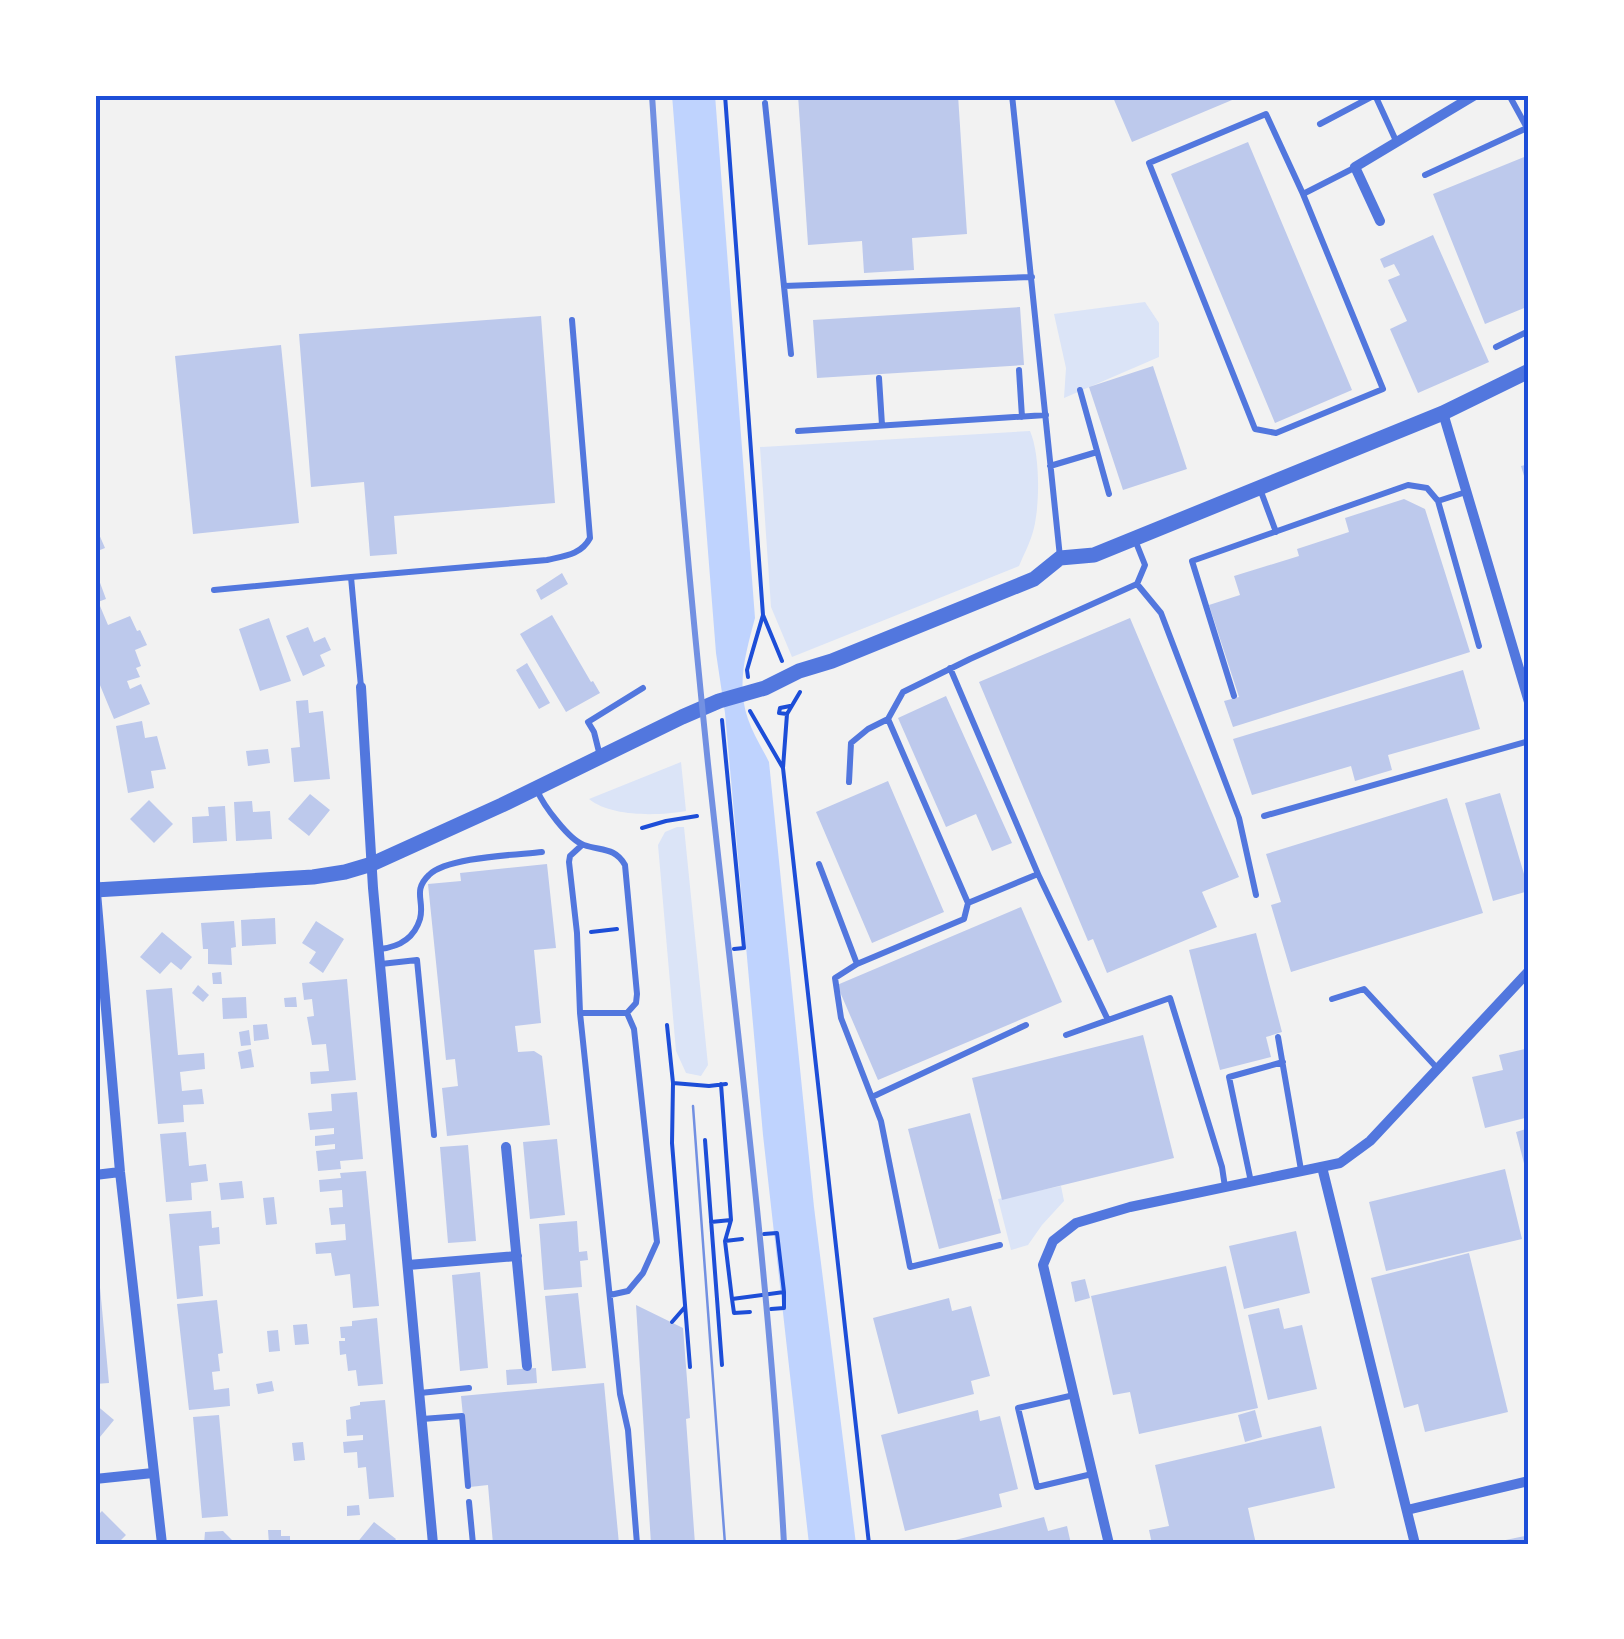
<svg xmlns="http://www.w3.org/2000/svg" width="1624" height="1639" font-family="'PT Sans Narrow',sans-serif">
	<rect width="100%" height="100%" fill="#f2f2f2"/>
	<path fill="#dbe4f7" d="M1145,302L1159,323V357L1064,398L1066,368L1054,314Z
		M1030,431C1040,454 1040,502 1034,528C1031,541 1024,554 1019,566L792,657L771,607L760,447Z
		M681,762L686,811C658,816 611,817 589,799Z
		M677,827H684L708,1065L701,1076L686,1073L676,1051L658,845L665,832Z
		M1061,1186L1064,1201L1042,1225L1028,1245L1011,1250L998,1199Z"/>
	<path fill="#bfd3fe" d="M672,95H715L755,618C746,652 736,685 748,719C753,734 762,748 769,762L814,1207L856,1544H809L763,1135L725,713L716,653Z"/>
	<path fill="#bdc9ec" d="M798,95H958L967,234L912,238L914,270L864,273L862,241L808,245Z
		M1112,95H1244L1132,142Z
		M1248,142L1352,390L1275,423L1171,174Z
		M1529,155V306L1485,324L1433,194Z
		M1433,235L1489,362L1418,393L1390,329L1407,321L1388,280L1400,275L1394,264L1384,268L1380,259Z
		M1020,307L1024,365L817,378L813,320Z
		M541,316L555,503L394,516L397,554L370,556L364,482L311,487L299,334Z
		M281,345L299,523L193,534L175,356Z
		M1153,366L1187,469L1123,490L1089,387Z
		M1529,464V489H1528L1521,466Z
		M1404,499L1425,509L1470,652L1233,727L1224,701L1239,697L1209,605L1240,595L1234,576L1299,556L1297,549L1349,532L1345,518Z
		M95,525L105,548L95,552Z
		M562,573L568,584L541,600L536,590Z
		M99,580L106,599L95,603V582Z
		M100,606L108,625L130,616L137,631L140,630L147,645L135,650L141,666L136,668L140,677L127,681L130,689L141,684L150,704L114,719L95,673V608Z
		M552,615L591,682L593,681L600,693L566,712L520,634Z
		M269,618L291,681L260,691L239,629Z
		M1130,618L1239,877L1202,892L1217,927L1107,973L1093,939L1088,941L979,682Z
		M308,627L314,642L325,637L331,650L320,655L325,666L303,676L286,636Z
		M527,663L550,703L539,709L516,670Z
		M1463,670L1480,729L1388,755L1392,770L1355,781L1351,766L1252,795L1233,739Z
		M946,696L1012,843L992,851L976,814L946,827L898,718Z
		M308,700L309,713L323,711L330,779L294,782L291,748L300,747L296,701Z
		M142,721L145,738L157,736L166,769L151,771L154,788L128,793L116,726Z
		M268,749L270,763L248,766L246,751Z
		M888,781L944,912L872,943L816,812Z
		M1500,793L1529,891L1493,901L1465,803Z
		M310,794L330,810L309,836L288,819Z
		M1447,798L1483,913L1291,972L1271,905L1281,902L1266,854Z
		M149,800L173,824L154,843L130,819Z
		M252,801L253,812L270,811L272,839L236,841L234,802Z
		M225,806L227,841L193,843L192,817L209,816L208,807Z
		M547,864L556,948L534,950L541,1023L515,1026L518,1052L534,1051L542,1056L550,1125L447,1136L442,1088L458,1086L455,1059L446,1060L428,884L461,881L460,873Z
		M1021,907L1062,1002L878,1080L837,985Z
		M275,918L276,944L242,946L241,920Z
		M234,921L236,947L231,948L232,965L208,964V949H203L201,923Z
		M316,921L344,939L323,973L309,963L316,952L302,943Z
		M162,932L192,957L181,970L171,962L160,974L140,957Z
		M1256,933L1282,1032L1266,1037L1271,1057L1220,1070L1189,950Z
		M221,972L222,984H213L212,973Z
		M347,979L356,1080L311,1084L310,1072L329,1071L326,1044L312,1045L307,1017L314,1016L312,999L304,1000L302,983Z
		M198,985L209,995L203,1002L192,993Z
		M172,988L178,1055L204,1053L205,1069L180,1072L182,1091L202,1089L204,1104L183,1105L184,1122L158,1124L146,990Z
		M246,997L247,1018L223,1019L222,998Z
		M296,997L297,1007H285L284,998Z
		M267,1024L269,1039L254,1041L253,1025Z
		M249,1030L251,1045L241,1046L239,1032Z
		M1143,1035L1174,1158L1002,1200L972,1078Z
		M1529,1048V1117L1485,1128L1472,1077L1503,1070L1499,1055Z
		M251,1049L254,1067L241,1069L238,1052Z
		M357,1092L363,1159L340,1161L341,1169L318,1171L316,1151L335,1149V1144L315,1146V1136L334,1134V1128L310,1130L308,1113L332,1111L331,1094Z
		M970,1113L1001,1233L939,1249L908,1129Z
		M1529,1128V1179H1528L1516,1132Z
		M186,1132L189,1166L206,1164L208,1181L191,1183L192,1200L166,1202L160,1134Z
		M557,1139L565,1215L530,1219L523,1142Z
		M468,1145L476,1241L448,1243L440,1147Z
		M1505,1169L1522,1239L1386,1271L1369,1202Z
		M366,1171L379,1306L353,1308L350,1274L335,1276L331,1253L316,1254L315,1243L346,1240L345,1224L331,1225L329,1208L343,1207L342,1190L320,1192L319,1180L341,1178L340,1173Z
		M242,1181L244,1198L221,1200L219,1183Z
		M274,1197L277,1224L266,1225L263,1198Z
		M211,1211L212,1228L219,1227L220,1244L199,1246L203,1296L177,1299L169,1214Z
		M577,1221L579,1252L587,1251L588,1260L580,1261L582,1287L544,1290L539,1224Z
		M1296,1231L1310,1293L1244,1309L1229,1246Z
		M1469,1253L1508,1412L1425,1432L1418,1404L1404,1408L1371,1278Z
		M1226,1266L1258,1408L1139,1434L1130,1392L1113,1395L1091,1296Z
		M480,1272L488,1368L460,1371L452,1275Z
		M95,1277H99L109,1383L95,1384Z
		M1085,1279L1090,1298L1075,1302L1071,1282Z
		M578,1293L586,1368L552,1371L545,1296Z
		M949,1298L952,1311L971,1306L990,1376L971,1381L974,1394L898,1414L873,1318Z
		M217,1300L223,1353L218,1354L220,1371L212,1372L214,1390L229,1388L230,1406L189,1410L177,1304Z
		M636,1305L683,1328L690,1418L686,1419L695,1544H651Z
		M1279,1308L1284,1329L1302,1325L1317,1389L1268,1400L1248,1315Z
		M377,1318L383,1384L358,1386L356,1370L348,1371L346,1354L340,1355L339,1341H345V1338H341L340,1327L352,1326V1321Z
		M307,1324L309,1344L295,1345L293,1325Z
		M278,1330L280,1351L269,1352L267,1331Z
		M536,1368L537,1383L507,1385L506,1370Z
		M272,1381L274,1391L258,1394L256,1384Z
		M604,1383L619,1544H493L488,1485L470,1487L461,1396Z
		M385,1400L394,1497L369,1499L366,1467L358,1468L357,1452L344,1453L343,1442L363,1440V1435L347,1436L346,1420L351,1419L350,1407L360,1405V1402Z
		M95,1404L114,1420L95,1443Z
		M978,1410L980,1421L1000,1416L1018,1489L999,1494L1002,1507L905,1531L881,1435Z
		M1255,1410L1262,1437L1245,1442L1238,1415Z
		M219,1415L228,1516L202,1518L193,1417Z
		M1321,1426L1335,1488L1248,1508L1256,1544H1152L1149,1530L1169,1526L1155,1465Z
		M303,1442L305,1460L294,1461L292,1443Z
		M359,1505L360,1515L347,1516V1506Z
		M102,1511L126,1535L117,1544H98L95,1541V1518Z
		M1044,1517L1048,1531L1067,1526L1071,1544H940Z
		M374,1522L396,1539L392,1544H356Z
		M268,1530H281V1536H290V1544H269Z
		M223,1531L236,1544H204L205,1532Z
		M1529,1535V1544H1496V1542Z"/>
	<g fill="none" stroke-linecap="round" stroke-linejoin="round">
		<path stroke="#1d4ed8" stroke-width="4" d="M725,95L763,615L747,670L748,677
			M763,615L782,661
			M750,711L783,768L869,1544
			M787,714L779,713L780,708L790,706
			M722,720L744,948L734,949
			M783,768L787,714L800,692
			M642,828L666,821L697,816
			M591,932L617,929
			M667,1025L673,1083L672,1143L690,1367
			M673,1083L709,1086L726,1084
			M721,1084L731,1220L725,1241L732,1299
			M705,1140L722,1365
			M711,1222L731,1220
			M764,1234L777,1233L784,1292
			M725,1241L742,1239
			M750,1312L734,1313L732,1299L784,1292V1308L771,1309
			M672,1322L685,1307"/>
		<path stroke="#5277de" stroke-width="6" d="M1012,95L1060,557
			M1375,95L1397,143
			M1509,95L1526,126
			M765,103L791,354
			M1320,124L1375,95
			M1425,175L1529,127
			M1303,194L1266,114L1149,163L1255,429L1276,433L1383,389L1303,194L1354,168
			M784,286L1032,277
			M1496,347L1529,331
			M1019,370L1022,417
			M879,378L882,425
			M1080,390L1109,494
			M798,431L1046,415
			M1050,466L1097,452
			M1260,489L1276,532
			M1438,501L1466,492
			M1137,584L1161,613L1239,818L1256,895
			M214,590L351,577
			M950,668L1038,874L1108,1020
			M361,687L351,577L547,560C564,556 581,555 590,538L572,320
			M1234,696L1192,561L1408,485L1427,488L1438,501L1479,646
			M600,756L594,732L588,722L643,688
			M849,782L851,743L868,729L888,719
			M537,790C543,805 569,840 584,845C601,851 615,847 625,865L637,994L636,1003L627,1013H580L577,933L569,862L570,856L582,845
			M1264,816L1529,741
			M819,864L857,964
			M1038,874L968,903L888,719L903,692L970,659L1137,584L1145,565L1135,540
			M968,903L964,919L857,964L835,978L841,1018L881,1121L910,1267L1000,1245
			M380,949C398,947 414,939 420,919C425,901 412,891 429,875C447,857 516,855 542,852
			M381,964L417,960L434,1135
			M1332,999L1364,989L1437,1068
			M580,1013L620,1394L628,1430L637,1544
			M1066,1035L1170,998L1222,1167L1225,1187
			M1278,1037L1301,1170
			M872,1097L1026,1025
			M1251,1182L1229,1077L1283,1062
			M610,1295L628,1291L643,1273L657,1242L634,1029L627,1013
			M420,1393L469,1388
			M1074,1395L1018,1408L1037,1487L1092,1474
			M422,1419L462,1416L468,1486
			M469,1502L473,1544"/>
		<path stroke="#5277de" stroke-width="10" d="M1380,221L1355,167L1475,95
			M1443,413L1529,702
			M361,687L373,888L433,1544
			M95,881L120,1172L162,1544
			M506,1147L527,1366
			M1322,1167L1415,1544
			M95,1175L120,1172
			M408,1265L517,1256
			M95,1479L153,1473
			M1407,1510L1529,1481
			M1109,1544L1043,1265L1053,1241L1076,1223L1130,1207L1340,1163L1370,1141L1529,971"/>
		<path stroke="#5277de" stroke-width="15" d="M95,890L313,877L345,872L372,864L502,805L682,717L719,701L765,688L799,671L832,661L1034,579L1060,558L1094,555L1443,413L1529,371"/>
		<path stroke="#7290e2" stroke-width="2.5" d="M693,1106L725,1544"/>
		<path stroke="#7290e2" stroke-width="6" d="M652,95C666,318 685,541 708,764C736,1023 770,1283 784,1544"/>
	</g>
	<rect width="1624" height="1639" fill="none" stroke="#ffffff" stroke-width="195"/>
	<rect x="98" y="98" width="1428" height="1444" fill="none" stroke="#1d4ed8" stroke-width="4"/>
</svg>
